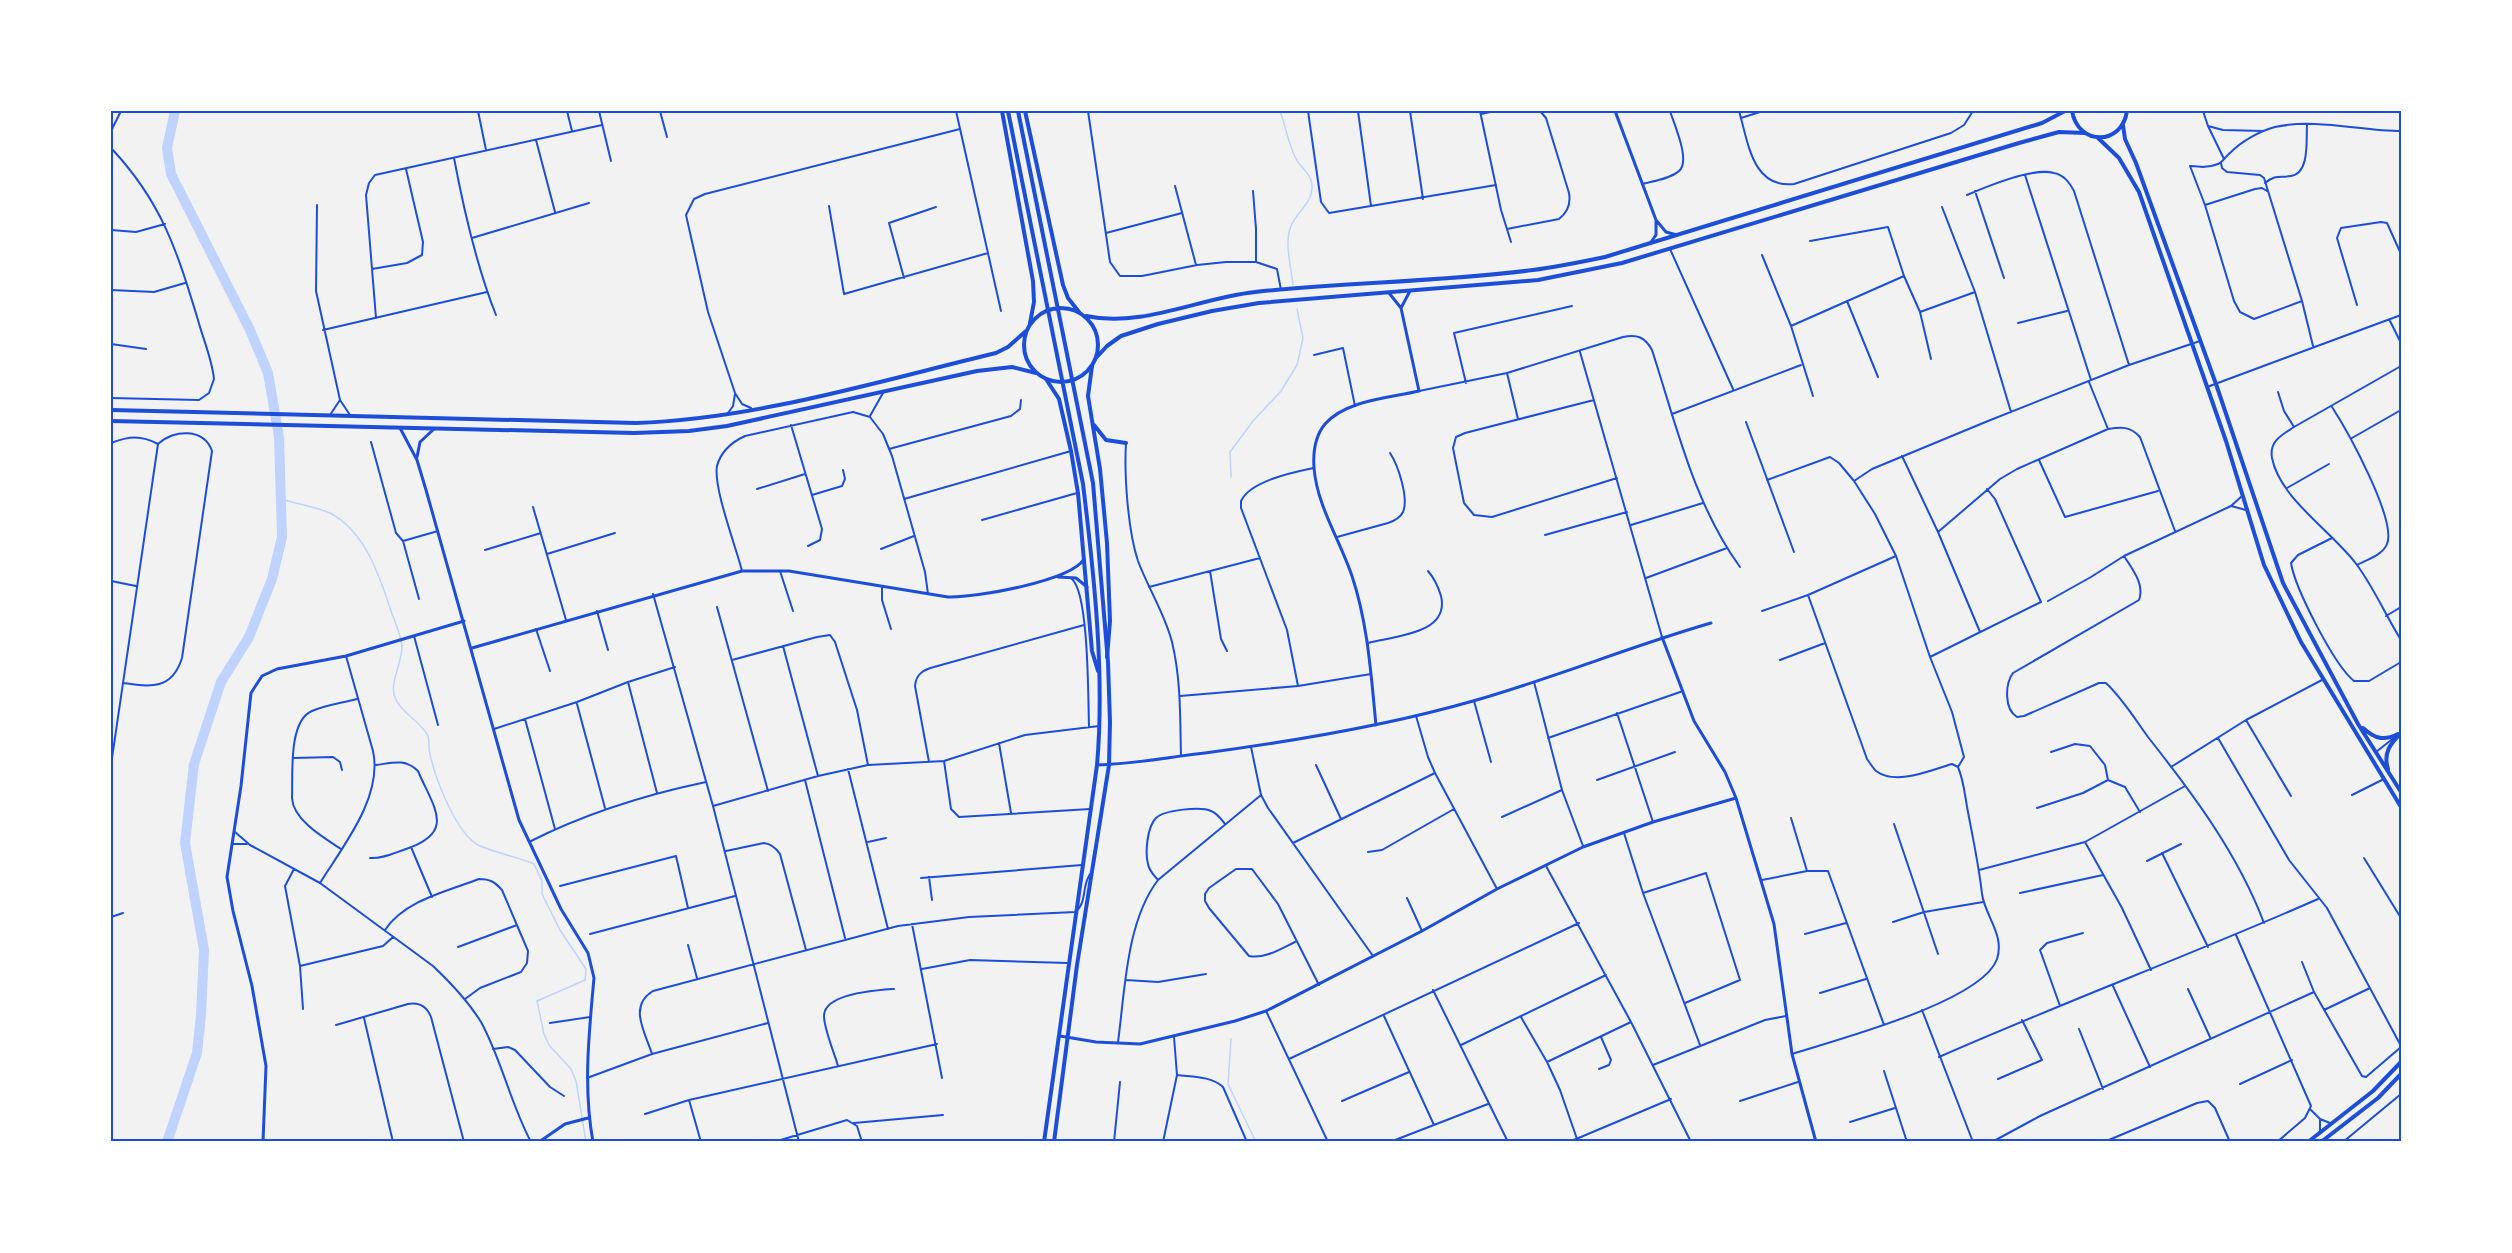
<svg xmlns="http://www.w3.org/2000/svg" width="2512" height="1253" font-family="'Sofia Sans Condensed',sans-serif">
	<rect width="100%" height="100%" fill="#f2f2f2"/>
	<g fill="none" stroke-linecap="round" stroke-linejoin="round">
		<path stroke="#bfd3fe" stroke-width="1.5" d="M1280,111C1286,127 1288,143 1296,159C1301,168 1312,174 1312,186C1313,203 1297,211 1291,226C1284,243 1291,266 1293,285
			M1231,477L1230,452L1253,421L1281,391L1297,365L1303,338L1297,309
			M282,499C297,504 316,507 330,513C365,531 380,577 391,611C395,622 401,635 402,646C402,663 391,679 394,695C399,712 420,720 428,736C430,742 428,748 430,754C435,778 456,833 478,845C492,852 518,857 534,864L542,881V894L560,930L586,969L585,980L537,1001L544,1034L549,1045L571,1069L576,1081L586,1142
			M1231,1039L1228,1084L1256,1142"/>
		<path stroke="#bfd3fe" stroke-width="10" d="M167,1142L197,1053L201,1015L204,950L185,843L194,764L221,682L249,637L272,579L282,537L279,437L268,373L250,330L171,174L167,148L175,111"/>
		<path stroke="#1d4ed8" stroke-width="2" d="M402,111H406
			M478,111L486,150
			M567,111L572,131
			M599,111L611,161
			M660,111L667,137
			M956,111L1001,311
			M1088,111L1110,262L1120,276H1142L1197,265L1226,262H1256L1277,269L1281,290
			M1308,111L1321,202L1329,213L1496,185
			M1358,111L1371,206
			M1410,111L1423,199
			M1480,111L1501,210L1511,242
			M1739,111C1748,141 1752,189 1794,184L1951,133L1964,125L1973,111
			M2203,111L2208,126L2224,159
			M1481,114L1495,111
			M1741,118L1763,111
			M2208,126L2223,130L2264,131
			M111,131L121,111
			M536,140L555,212
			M111,148C162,202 177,251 198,320C203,339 212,359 214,379L209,393L199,400L111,398
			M454,158C464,211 476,265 496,315
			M2221,163L2222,168L2227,172L2260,175L2264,178L2302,301L2313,346
			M2025,175L2091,380
			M2265,183C2276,174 2280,178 2291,176C2310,173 2306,140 2307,125
			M1642,184C1653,181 1670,179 1679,171C1691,161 1674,124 1670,111
			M1175,186L1196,265
			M1253,191L1256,229V262
			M1975,191L2004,278
			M1967,195C1988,186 2033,167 2054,173C2064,175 2069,182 2074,191L2129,365
			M317,205L316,291L340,400L350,415
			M2205,205L2255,189L2262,188L2267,191
			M829,206L844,294L988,253
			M1942,207L1975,292L2011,412
			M1507,229L1559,219C1568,212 1571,204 1569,193L1546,118L1540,111
			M111,230L136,232L165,224
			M1106,233L1182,213
			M472,238L589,203
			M1810,241L1888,227L1904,276L1920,312L1931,359
			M1670,249L1733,389
			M1762,255L1791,326L1813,396
			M372,269L407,263L422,255L423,242L406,169
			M904,278L889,223L936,207
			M111,290L154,292L185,283
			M1847,301L1878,377
			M2302,301L2254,319L2240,312L2234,301L2205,205L2190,166C2200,167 2208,168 2218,164C2223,162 2226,156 2231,152C2242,141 2260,131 2275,127C2316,118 2361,131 2401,131
			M2357,305L2337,238L2341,228L2381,222L2387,223L2401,254
			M1920,312L1975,292
			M376,318L366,195L369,183L375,175L602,125
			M2390,321L2401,343
			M2018,323L2067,311
			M1791,326L1904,276
			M323,330L487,292
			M111,344L146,349
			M1580,352L1662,637
			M1314,355L1343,348L1355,406
			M2401,366L2294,427C2282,435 2269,441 2272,458C2280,499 2333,532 2357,565C2374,588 2386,616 2401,640
			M1507,373L1518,419
			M2089,382L2108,429
			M1466,383L1454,333L1572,306
			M2207,387L2401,315
			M1419,391L1507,373L1623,337C1637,334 1645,337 1652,350C1676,424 1694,504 1740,567
			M2278,392L2284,411L2294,427
			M1594,400L1465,433L1456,437L1453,448L1464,503L1474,515L1492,517L1617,478
			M2332,407C2347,430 2397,520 2387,544C2383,555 2366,560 2357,565
			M751,408L742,404L735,393L708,312L686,215L694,199L705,194L960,129
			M728,413L733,406L735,394
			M1672,414L1801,365
			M330,415L340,400
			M870,416L883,393
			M1746,422L1794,552
			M791,425L822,529L820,540L808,546
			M2352,438L2401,410
			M371,442L396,533L403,541L419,599
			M111,443C129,436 141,435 158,444
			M1126,443C1124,475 1128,531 1138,561C1148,588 1165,614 1172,642C1181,679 1180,717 1181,756
			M889,449L1011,416L1020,409L1021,400
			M1902,456L1938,532L1980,632
			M2039,460L2065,517L2158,491
			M1767,480L1830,457L1839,463L1854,481L1875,514L1896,556L1930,657L1952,712L1964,757L1958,767
			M1854,481L1872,469L1988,421L2129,365L2200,341
			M2287,488L2329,464
			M757,489L805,474
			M812,495L842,486L845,479L843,470
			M904,499L1071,451
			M2231,506L2246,510
			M533,507L566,620
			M982,520L1077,493
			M1631,525L1703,503
			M1938,532L2000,479L2017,469L2108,429C2121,427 2130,426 2140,437L2175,531
			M1545,535L1627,512
			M1337,537L1388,523C1394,521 1400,518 1403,512C1409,498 1398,465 1390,453
			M2332,538L2298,555L2291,563C2295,588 2334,665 2354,681H2369L2401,662
			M403,541L438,531
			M881,549L914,536
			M485,550L541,533
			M547,554L615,533
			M2124,556C2132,569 2145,584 2139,600L2013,673C2005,684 2004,709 2017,717L2024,716L2099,683H2106C2122,698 2135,719 2148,737C2193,794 2238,854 2264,923
			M742,571C736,547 713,487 717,466C721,451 732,442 745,436L853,412L870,417L883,434L892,456L925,572L928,594
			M780,571L793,611
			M1210,571L1221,639L1227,651
			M1646,578L1727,548
			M1072,579C1089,594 1088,699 1089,726
			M111,581L136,586
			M882,586V600L891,629
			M1149,587L1260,558
			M653,594L713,806L799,1142
			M2048,601L2091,577L2124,556L2231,506L2242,496
			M717,607L768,791
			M597,611L608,650
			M1762,611L1808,595L1896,556
			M2386,616L2401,607
			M536,629L550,671
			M414,636L438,725
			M1368,643C1395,636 1450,634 1441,596C1438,586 1435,579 1428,571
			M783,646L818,776
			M1930,657L2041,602L1995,499L1987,489
			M732,660L817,637L830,635L835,642L857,710L868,765
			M1780,660L1825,643
			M628,682L657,793
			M1534,682L1562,790L1583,846
			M1298,686L1287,630L1241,508V501C1250,481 1294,472 1313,468
			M1180,696L1298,686L1371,674
			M1474,701L1491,762
			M577,704L605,808
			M1617,713L1653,822
			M1416,716L1428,757L1435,773L1497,889
			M525,719L555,829
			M2246,720L2291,796
			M494,729L577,702L628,682L675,667
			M1548,738L1683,691
			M2218,738L2289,860L2327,908L2401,1046
			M999,743L1011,813
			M1251,747L1261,795L1268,808L1373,956
			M2051,752L2075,744L2090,746L2105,765L2108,780
			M2376,752L2395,737
			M294,758L333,757L340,762L342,770
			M944,761L951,809L959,817L1090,809
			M929,762L915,686C916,674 923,670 934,667L1084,625
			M111,765L158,444C174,429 204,428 212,451L182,658C172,690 151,687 123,683
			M1316,765L1341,819
			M2171,767L2246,720L2322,680
			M848,769L888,929
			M805,780L845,938
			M1597,780L1675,752
			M2352,795L2384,779
			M713,806L818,776L868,765L944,761L1025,735L1099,726
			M2037,808L2083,793L2108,780L2125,787L2140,812
			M1502,817L1562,790
			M1791,818L1807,871
			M1894,824L1938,954
			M235,832L250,845L320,883L433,966C451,983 468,1001 481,1022C501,1058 511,1105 531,1142
			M1624,833L1643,893L1700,1045
			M529,842C586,813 644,795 706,782
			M868,842L886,838
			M2085,842L2122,908L2151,970
			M1293,843L1435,773
			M232,844H247
			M411,847L432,897
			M341,849C324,838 293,820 292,798C293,775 288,721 312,711C326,705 342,703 357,699
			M726,851L764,843C772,844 776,848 780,854L806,950
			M1368,852L1382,850L1454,809
			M2162,853L2208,947
			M370,858C382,859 394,853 406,849C457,832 433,807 418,771C405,758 392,763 376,765
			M2364,858L2401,918
			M2147,861L2181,844
			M1546,866L1631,1022L1691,1142
			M294,869L285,886L300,966L303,1009
			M1979,870L2085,842L2185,786
			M929,877L932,900
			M921,878L1082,865
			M1158,880C1154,875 1149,871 1148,864C1145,853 1147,827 1156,818C1164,810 1201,806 1211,811C1217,813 1221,819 1225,824
			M1762,880L1807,871H1828L1884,1025
			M320,883C343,846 383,797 373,751L346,656
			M560,886L676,856L688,908
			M1643,893L1706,873L1740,980L1685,1003
			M2020,893L2103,875
			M1407,898L1422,931
			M111,917L123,913
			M1893,922L1924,912L1983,902
			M912,924L942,1078
			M385,930C405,900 448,891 479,879C490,879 495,882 502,890L528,951L527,963L521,972L480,988L465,999
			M590,934L735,896
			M1805,934L1846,923
			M2236,935L2311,1106L2305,1118L2277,1142
			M1295,942C1280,949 1265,959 1249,956L1209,908L1205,901V894L1209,888L1236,869H1252L1278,904L1319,985
			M688,945L697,978
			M458,947L517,925
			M2302,962L2314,992L2362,1076L2366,1077L2401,1047
			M300,966L383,946L393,937
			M922,969L970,960L1068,963
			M1126,980L1158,982L1206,974
			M2113,986L2150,1067
			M2188,989L2210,1037
			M1433,990L1508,1142
			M1820,993L1866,979
			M2060,1006L2040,950L2047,943L2083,933
			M1922,1010L1973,1142
			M2324,1010L2370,988
			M1266,1011L1328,1142
			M1384,1016L1434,1125
			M1521,1017L1547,1062L1560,1090L1577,1139
			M364,1018L393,1142
			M550,1023L590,1017
			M336,1025L408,1004C419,1002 427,1007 431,1017L464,1142
			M2079,1029L2103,1089
			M1118,1042C1125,991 1126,922 1158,880L1261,795
			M1461,1045L1606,975
			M493,1049L508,1047L515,1050L550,1087L564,1096
			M652,1054C645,1032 628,1006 653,991L898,926L969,917L1075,912C1088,903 1081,884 1091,873
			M1792,1054C1835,1040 1982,1002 1997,959C2005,935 1985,916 1982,894C1979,866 1973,839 1968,812C1965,797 1964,781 1958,767L1952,764C1931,770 1896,786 1876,771C1873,768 1870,763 1867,759L1808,595
			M1939,1057C2064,1002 2193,954 2318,899
			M1289,1059L1579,923
			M1547,1062L1631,1022
			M1653,1065L1765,1020L1786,1016
			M838,1066C834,1052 824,1029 824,1016C824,993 878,990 894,989
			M1599,1069L1609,1065L1611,1060L1601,1037
			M1884,1071L1907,1142
			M1177,1075C1193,1077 1211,1076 1223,1087L1247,1142
			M587,1078L652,1054L768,1023
			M1998,1079L2042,1060L2022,1020
			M2240,1084L2292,1060
			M689,1100L701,1142
			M1342,1101L1409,1072
			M1740,1101L1798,1082
			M2311,1110L2320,1119L2330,1123
			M645,1114L689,1100L937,1044
			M2320,1119V1131
			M1850,1122L1895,1108
			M854,1123L943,1115
			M774,1142L847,1120L857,1126L862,1142
			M1114,1142L1120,1082
			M1163,1142L1177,1075L1174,1037
			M1390,1142L1488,1104
			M1569,1142L1671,1099
			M1992,1142L2040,1116L2314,992
			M2104,1142L2197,1103L2208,1101L2215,1108L2230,1142
			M2343,1142L2401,1094"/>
		<path stroke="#1d4ed8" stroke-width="3" d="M1615,111L1656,220L1666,232L1677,235
			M1651,242L1656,235V221
			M1401,308L1410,291
			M400,428L417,460L426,490L519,820L561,909L588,953L594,978C589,1033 583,1087 593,1142
			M417,457L420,442L434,429
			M1058,577L1076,578L1087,587
			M1662,637L1694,721L1725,772L1736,798L1774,924L1792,1054L1816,1142
			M472,648L742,571H789L948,597C975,598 1071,581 1084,559
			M1376,725C1371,675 1368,624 1352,576C1340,540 1317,506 1314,468C1313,453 1315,436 1325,424C1346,400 1390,398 1419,391L1401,308L1389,293
			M1097,765C1133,764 1169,757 1205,753C1295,741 1386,726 1473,701C1554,678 1631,646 1711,623
			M1060,1036L1096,1042L1140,1044L1235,1021L1266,1011L1422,931L1497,889L1583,847L1653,822L1736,798
			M263,1142L266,1066L252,986L233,911L227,877L241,786L251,693L262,676L277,669L346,656L464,621
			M539,1142L565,1124L588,1118"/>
		<path stroke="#1d4ed8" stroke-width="4" d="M1002,111L1033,281L1034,302L1030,323
			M1025,111L1063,285L1068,298L1079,312
			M1092,366L1088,396L1100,469L1107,543L1110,621L1107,657
			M1046,379L1059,399L1071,451L1078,493L1092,651L1098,671
			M1094,425L1106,440L1126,443
			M2308,1142L2373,1091L2401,1062
			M2321,1142L2378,1098L2401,1074"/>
		<path stroke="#1d4ed8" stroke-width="4" d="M1008,111L1083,484C1094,574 1105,674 1097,765L1044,1142
			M1018,111L1093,483L1108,662L1110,722L1109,765L1077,965L1054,1142
			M2072,111C2078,146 2122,146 2127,111
			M2123,125L2125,139L2136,163L2216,384L2283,583L2358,724L2401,792
			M2097,137L2119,158L2139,192L2226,441L2264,565L2301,642L2401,807
			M1024 345a37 37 0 1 1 74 0a37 37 0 1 1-74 0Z
			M1086,316C1142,328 1199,298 1255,292C1347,282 1441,282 1533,270C1557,267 1581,262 1605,257L2042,123L2065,111
			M1095,359L1107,346L1121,336L1158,324L1212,311L1259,303L1538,280L1622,263L2019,143L2059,132L2085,133
			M111,410L636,423C756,419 879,381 996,353L1008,347L1026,331
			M111,421L634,433L689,431L727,426L977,371L1012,367L1036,373
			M2363,728C2375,739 2384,741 2398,734
			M2388,769C2383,753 2390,744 2401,733"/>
	</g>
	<rect width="2512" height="1253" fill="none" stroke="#ffffff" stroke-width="225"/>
	<rect x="112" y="112" width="2288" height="1028" fill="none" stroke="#1d4ed8" stroke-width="2"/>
</svg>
